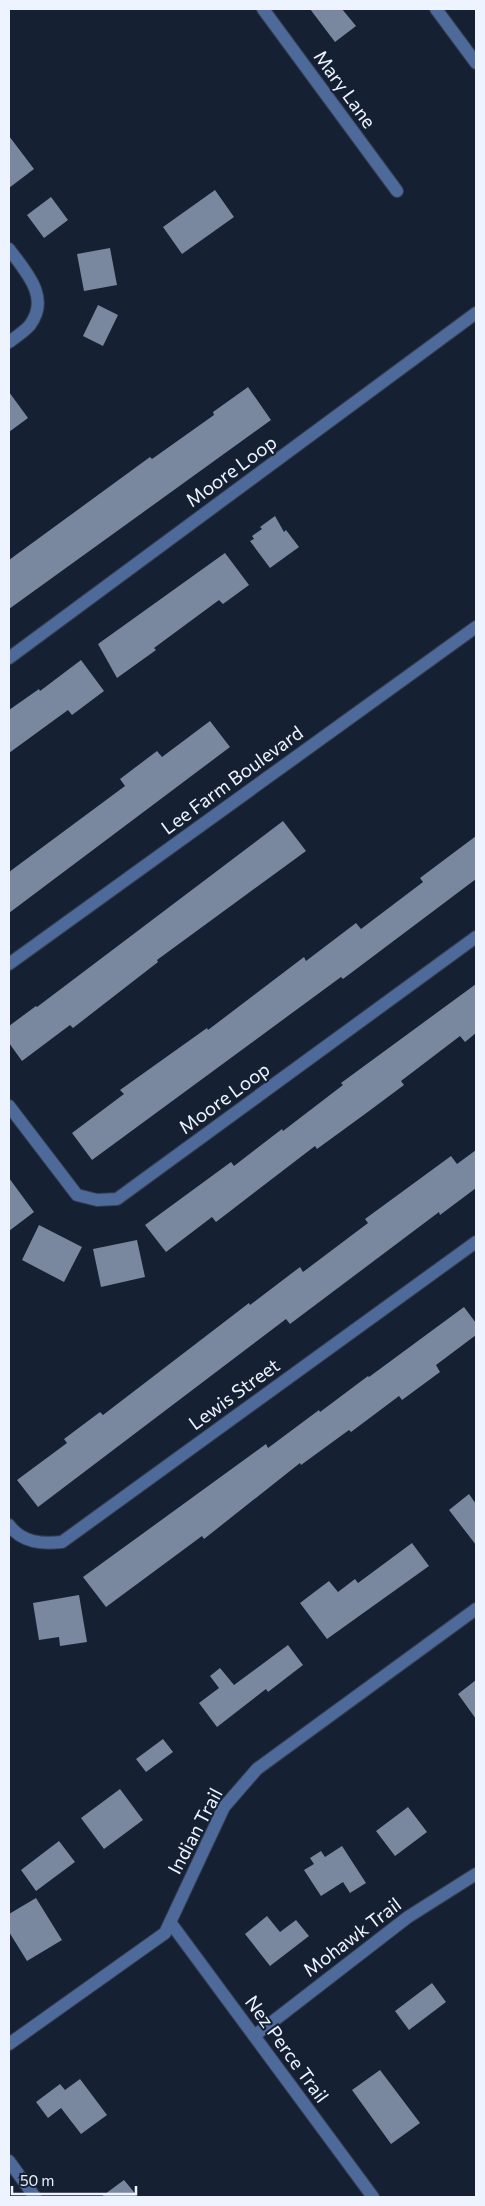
<svg xmlns="http://www.w3.org/2000/svg" width="485" height="2206" font-family="Commissioner,sans-serif">
	<rect width="100%" height="100%" fill="#152033"/>
	<path fill="#79879f" d="M310,9H342L356,26L335,42Z
		M9,136L34,169L9,188Z
		M215,190L234,217L182,254L163,227Z
		M51,197L68,220L44,238L27,215Z
		M110,248L117,285L84,291L77,254Z
		M98,305L118,315L103,346L83,336Z
		M248,387L271,420L9,609V560L150,457L152,459L214,415L213,412Z
		M9,392L28,418L9,432Z
		M275,516L284,532L286,530L299,547L270,568L250,541L254,539L252,536L262,529L260,527Z
		M225,553L249,585L223,604L219,600L154,648L156,650L117,678L98,644Z
		M81,660L104,691L72,715L68,710L9,753V710L39,689L40,691Z
		M210,721L230,747L9,913V872L125,786L120,779L157,751L162,757Z
		M283,821L306,851L157,960L158,962L73,1028L70,1025L22,1061L9,1043V1026L36,1006L37,1007Z
		M476,836V879L343,979L341,977L92,1160L72,1133L124,1094L120,1090L207,1028L208,1030L304,957L306,961L356,923L361,929L423,882L420,878Z
		M476,984V1033L465,1042L460,1036L401,1081L404,1085L365,1114L317,1149L315,1146L216,1222L212,1217L166,1252L145,1225L231,1162L234,1166L282,1129L283,1131L343,1085L341,1083Z
		M476,1150V1188L440,1215L439,1212L290,1324L286,1319L38,1507L17,1480L67,1443L64,1439L100,1412L103,1415L249,1303L250,1305L300,1267L303,1272L368,1223L365,1219L451,1156L457,1164Z
		M9,1178L34,1212L9,1231Z
		M39,1225L82,1247L64,1282L22,1260Z
		M137,1240L145,1277L101,1287L93,1249Z
		M464,1307L476,1323V1335L436,1365L440,1372L402,1400L399,1396L351,1432L349,1430L301,1465L300,1463L204,1539L202,1536L106,1607L83,1577L266,1444L268,1448L319,1410L320,1412L368,1376L369,1377Z
		M469,1494L476,1504V1545L449,1510Z
		M412,1543L429,1566L327,1639L300,1603L329,1581L338,1592L355,1579L358,1583Z
		M79,1595L87,1642L60,1646L59,1637L39,1640L33,1603Z
		M288,1645L303,1665L268,1692L266,1689L217,1727L199,1703L219,1688L210,1676L220,1668L234,1685Z
		M476,1680V1719L458,1694Z
		M163,1739L173,1752L146,1772L136,1759Z
		M120,1789L143,1820L104,1849L81,1818Z
		M408,1807L427,1832L395,1856L376,1831Z
		M59,1841L75,1862L36,1891L21,1870Z
		M342,1846L366,1883L350,1893L343,1882L321,1896L304,1870L314,1864L310,1858L321,1851L325,1857Z
		M36,1898L62,1940L27,1961L9,1932V1914Z
		M267,1916L280,1932L296,1920L309,1936L270,1966L245,1934Z
		M432,1983L446,2002L409,2030L395,2011Z
		M380,2070L420,2123L391,2144L352,2090Z
		M80,2079L107,2115L81,2134L61,2108L48,2118L36,2102L60,2084L65,2090Z
		M124,2180L138,2197H101Z"/>
	<g fill="none" stroke-linecap="round" stroke-linejoin="round">
		<g stroke="#333e50" stroke-width="14">
			<path id="minor" d="M263,9L397,191
				M436,9L476,63
				M9,249C25,271 51,297 30,325C25,331 16,337 9,342
				M9,658L476,313
				M9,964L476,627
				M9,1106L77,1195L97,1200L117,1199L476,937
				M9,1525C22,1543 42,1544 62,1542L476,1242
				M170,1922L373,2197
				M254,2036L408,1917L476,1874
				M9,2044L165,1933L224,1807L257,1769L476,1609
				M9,2161L35,2197"/>
		</g>
		<use href="#minor" stroke="#4e6a9b" stroke-width="12"/>
	</g>
	<g text-anchor="middle" stroke-width="4" stroke-linejoin="round" paint-order="stroke">
		<g font-size="19" fill="#eef4ff" stroke="#152033">
			<text transform="translate(345 89) rotate(54)" y="7">Mary Lane</text>
			<text transform="translate(231 471) rotate(-36)" y="7">Moore Loop</text>
			<text transform="translate(232 780) rotate(-36)" y="7">Lee Farm Boulevard</text>
			<text transform="translate(224 1098) rotate(-36)" y="7">Moore Loop</text>
			<text transform="translate(234 1394) rotate(-36)" y="7">Lewis Street</text>
			<text transform="translate(195 1831) rotate(-62)" y="7">Indian Trail</text>
			<text transform="translate(352 1937) rotate(-37)" y="7">Mohawk Trail</text>
			<text transform="translate(287 2049) rotate(54)" y="7">Nez Perce Trail</text>
		</g>
	</g>
	<rect width="485" height="2206" fill="none" stroke="#eef4ff" stroke-width="20"/>
	<path d="M12 2186v8h124v-8" fill="none" stroke="#eef4ff" stroke-width="2.5"/>
	<text x="20" y="2186" font-size="15" fill="#eef4ff" stroke="#152033" stroke-width="4" paint-order="stroke">50 m</text>
</svg>
